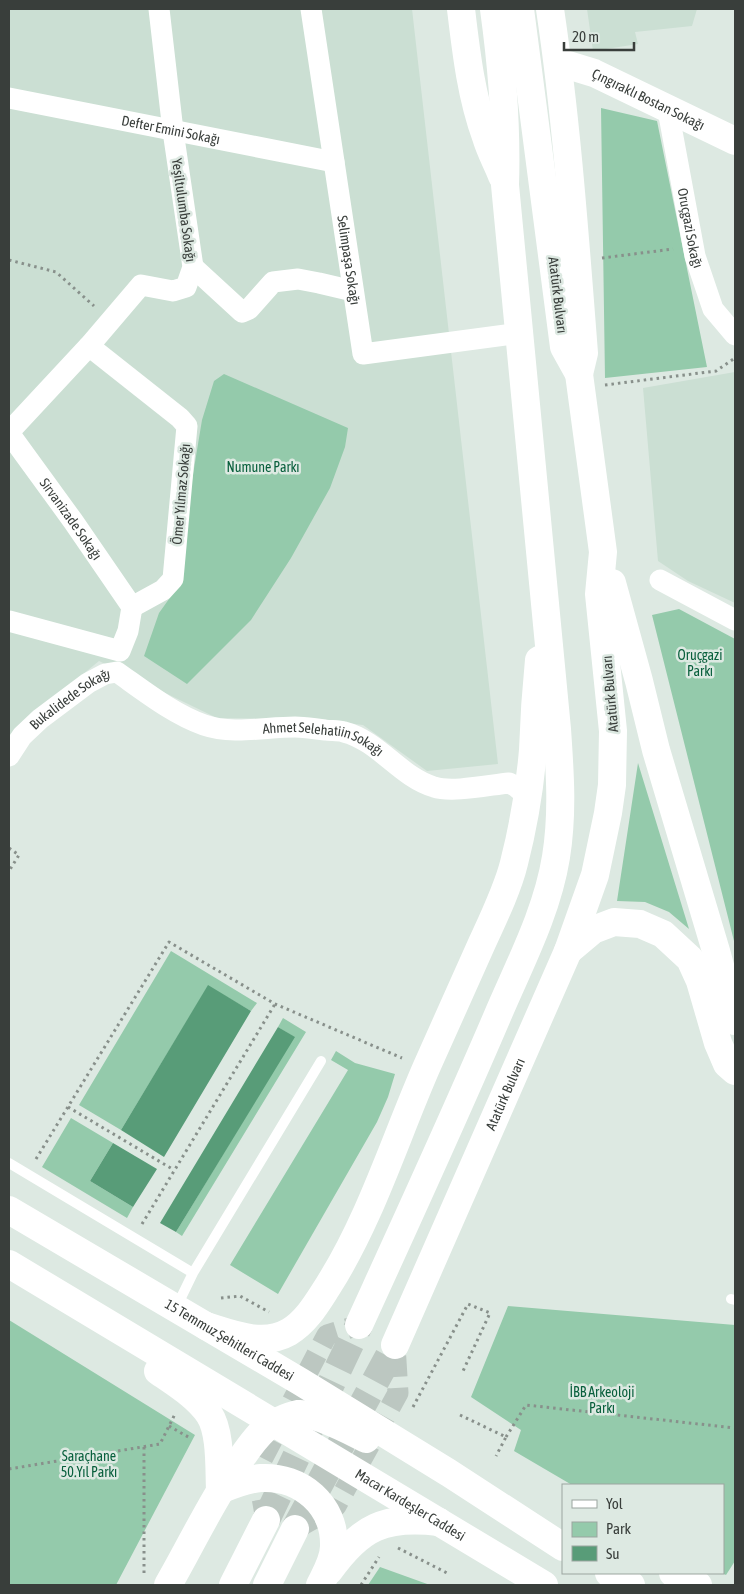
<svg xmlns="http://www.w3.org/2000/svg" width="744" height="1594" font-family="'Asap Condensed',sans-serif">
	<rect width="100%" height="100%" fill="#dde9e2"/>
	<path fill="#cbdfd3" d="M9,9H412L498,764L427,771L363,725L313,719L217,718L99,661L9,735Z
		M587,9H697L692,26L635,32L638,44L593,51Z
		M735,372V603L688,581L658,561L643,388Z"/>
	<path fill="#94caab" d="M601,108L657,121L707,367L605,378Z
		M224,374L348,428L345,447L330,488L291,558L251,620L187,684L144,656L159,613L179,585L181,547L202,420L214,381Z
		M679,609L735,639V945L652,615Z
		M638,763L689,929L669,912L645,902L617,901Z
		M171,951L257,1003L251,1011L208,986L121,1130L79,1105Z
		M283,1018L306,1032L182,1236L176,1232L294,1037L278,1027Z
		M336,1051L355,1063L395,1074L388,1097L377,1122L278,1294L230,1265L348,1070L331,1060Z
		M71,1118L113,1143L90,1181L133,1207L127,1218L42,1167Z
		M508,1306L735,1325V1561L726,1575L722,1573L723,1485H572L514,1451L521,1430L471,1397Z
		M9,1320L195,1435L116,1585H9Z
		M380,1567L430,1585H368Z"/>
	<path fill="#589c78" d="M208,985L251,1011L164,1157L121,1130Z
		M278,1027L295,1037L176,1232L160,1223Z
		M113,1143L157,1169L133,1207L90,1181Z"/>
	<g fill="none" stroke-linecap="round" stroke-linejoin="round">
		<path stroke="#bcc7c1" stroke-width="21" stroke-dasharray="21 11" stroke-linecap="butt" d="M266,1520L257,1469L327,1335L359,1325
			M295,1529L336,1506L398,1393L395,1345"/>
		<path stroke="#bcc7c1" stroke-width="28" stroke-dasharray="28 14" stroke-linecap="butt" d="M266,1520L359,1325
			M295,1529L395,1345"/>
		<path stroke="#88908b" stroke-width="3" stroke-dasharray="2.5 4" stroke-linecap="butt" d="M602,258L673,249
			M9,260L56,272L94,306
			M605,385L716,371L735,358
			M9,848L19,855L9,871
			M68,1107L174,1170
			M36,1159L169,942L275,1004L402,1058
			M142,1224L275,1004
			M221,1298L240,1296L269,1312
			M413,1407L468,1304L490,1313L463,1371
			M460,1415L506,1437L496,1456
			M169,1426L190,1438
			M506,1437L526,1405L735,1428
			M144,1447V1575
			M9,1469L160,1444L175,1414
			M398,1548L447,1573
			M361,1585L379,1557"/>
		<path stroke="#fff" stroke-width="10" d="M9,1163L193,1273
			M731,1299L735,1300
			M176,1308L193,1273L321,1061"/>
		<g stroke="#fff" stroke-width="21">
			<path id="s1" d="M311,9L363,354L520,333"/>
			<path id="s2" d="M9,98L334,162"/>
			<path id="s3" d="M668,110L695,256L713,309L735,335"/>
			<path d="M193,267L242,312L249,309L273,282L298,279L319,283L353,291"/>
			<path d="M89,346L180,418L187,426L173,579L163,590L132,607"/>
			<path d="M9,432L89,346L141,285L173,291L186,287L193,267L173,131L159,9"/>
			<path id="s4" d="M9,433L73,521L132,607"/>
			<path d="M660,580L735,620"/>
			<path d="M9,621L120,651L128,631L132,607"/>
			<path id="s5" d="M9,756L22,736L40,719L88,683L105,674L117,672C144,691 173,714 204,725C233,735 265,727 295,727C305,727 315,729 325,730C331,731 338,730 344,732C379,741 400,777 434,787C452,793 489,785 509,783L515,786L527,796"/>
		</g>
		<path stroke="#fff" stroke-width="28" id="s6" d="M558,62L594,73L735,141"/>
		<g stroke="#fff" stroke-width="28">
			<path d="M461,9C466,51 471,96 486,137C490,151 497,163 502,176"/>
			<path d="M550,9C567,123 575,238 584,353L579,374"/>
			<path d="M612,583L639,681L656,750L716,951L735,1021"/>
			<path d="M568,951L593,930L614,922L640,924L663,934L690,959L700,981L718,1043L727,1064L735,1071"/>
			<path id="s7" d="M9,1210L301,1382L449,1473L563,1547"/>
			<path id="s8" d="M9,1264L544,1585"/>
			<path d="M359,1325C406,1222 453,1120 497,1017C519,965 547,913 556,857C563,814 560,772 557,729L505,185C507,126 502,67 494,9"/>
			<path d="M206,1326C232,1334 263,1347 289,1332C307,1321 317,1303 328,1286C371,1218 395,1139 427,1066C445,1025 464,984 482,943C493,919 508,888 514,863C523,828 530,786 533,750C534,720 536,690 539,660"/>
			<path id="s9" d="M395,1345L568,951L595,875L608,813L612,785L613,731L599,594L603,552L579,374L564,347L520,9"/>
			<path d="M158,1371C175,1383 197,1396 209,1414C221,1432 219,1468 220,1490"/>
			<path d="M220,1490C234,1484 247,1479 261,1478C301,1476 335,1505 334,1546C334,1560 326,1573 320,1585"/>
			<path d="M329,1571C361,1526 385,1516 439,1522"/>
			<path d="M609,1573L631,1585"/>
			<path d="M673,1573L698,1585"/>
			<path d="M168,1585C190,1547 209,1506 234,1469C243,1456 252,1441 264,1430C272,1423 288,1416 298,1414C314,1412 351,1431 366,1439"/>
			<path d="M233,1585L266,1520"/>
			<path d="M267,1585L295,1529"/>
		</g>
	</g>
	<g text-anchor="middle" stroke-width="5" stroke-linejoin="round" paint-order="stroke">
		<g font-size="14" fill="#393e3b" stroke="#dde9e2">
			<text dy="5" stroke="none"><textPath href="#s6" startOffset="98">Çıngıraklı Bostan Sokağı</textPath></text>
			<text dy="5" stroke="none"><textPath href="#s2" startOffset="165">Defter Emini Sokağı</textPath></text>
			<text transform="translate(184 210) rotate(82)" y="5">Yeşiltulumba Sokağı</text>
			<text dy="5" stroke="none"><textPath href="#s3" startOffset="120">Oruçgazi Sokağı</textPath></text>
			<text dy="5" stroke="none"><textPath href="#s1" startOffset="254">Selimpaşa Sokağı</textPath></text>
			<text transform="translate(558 295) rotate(83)" y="5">Atatürk Bulvarı</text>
			<text transform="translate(181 494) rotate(-85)" y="5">Ömer Yılmaz Sokağı</text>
			<text dy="5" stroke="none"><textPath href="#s4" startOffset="106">Sirvanizade Sokağı</textPath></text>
			<text transform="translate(610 694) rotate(-95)" y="5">Atatürk Bulvarı</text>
			<text dy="5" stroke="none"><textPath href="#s5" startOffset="85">Bukalidede Sokağı</textPath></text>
			<text dy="5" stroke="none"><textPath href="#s5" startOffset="364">Ahmet Selehatiin Sokağı</textPath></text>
			<text dy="5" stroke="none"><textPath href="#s9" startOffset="274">Atatürk Bulvarı</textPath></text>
			<text dy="5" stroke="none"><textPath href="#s7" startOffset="256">15 Temmuz Şehitleri Caddesi</textPath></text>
			<text dy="5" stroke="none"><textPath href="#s8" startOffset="468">Macar Kardeşler Caddesi</textPath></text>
		</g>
		<g font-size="14" fill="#085f3c" stroke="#dde9e2">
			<text x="263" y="472">Numune Parkı</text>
			<text x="700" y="660">Oruçgazi<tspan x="700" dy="16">Parkı</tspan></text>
			<text x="602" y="1397">İBB Arkeoloji<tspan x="602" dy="16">Parkı</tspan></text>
			<text x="89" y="1461">Saraçhane<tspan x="89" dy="16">50.Yıl Parkı</tspan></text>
		</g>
	</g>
	<rect width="744" height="1594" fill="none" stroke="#393e3b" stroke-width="20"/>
	<rect x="562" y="1484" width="162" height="90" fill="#dde9e2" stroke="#9ba59f"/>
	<rect x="572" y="1500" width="25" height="8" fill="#ffffff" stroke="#9ba59f"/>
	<text x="606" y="1509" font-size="15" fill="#393e3b">Yol</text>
	<rect x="572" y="1522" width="25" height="15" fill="#94caab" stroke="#9ba59f"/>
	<text x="606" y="1534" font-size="15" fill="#393e3b">Park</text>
	<rect x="572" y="1546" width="25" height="15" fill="#589c78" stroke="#9ba59f"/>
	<text x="606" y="1559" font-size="15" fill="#393e3b">Su</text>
	<path d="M564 42v8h70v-8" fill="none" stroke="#393e3b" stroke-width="2.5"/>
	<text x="572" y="42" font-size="15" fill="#393e3b" stroke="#dde9e2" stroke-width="4" paint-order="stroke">20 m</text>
</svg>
